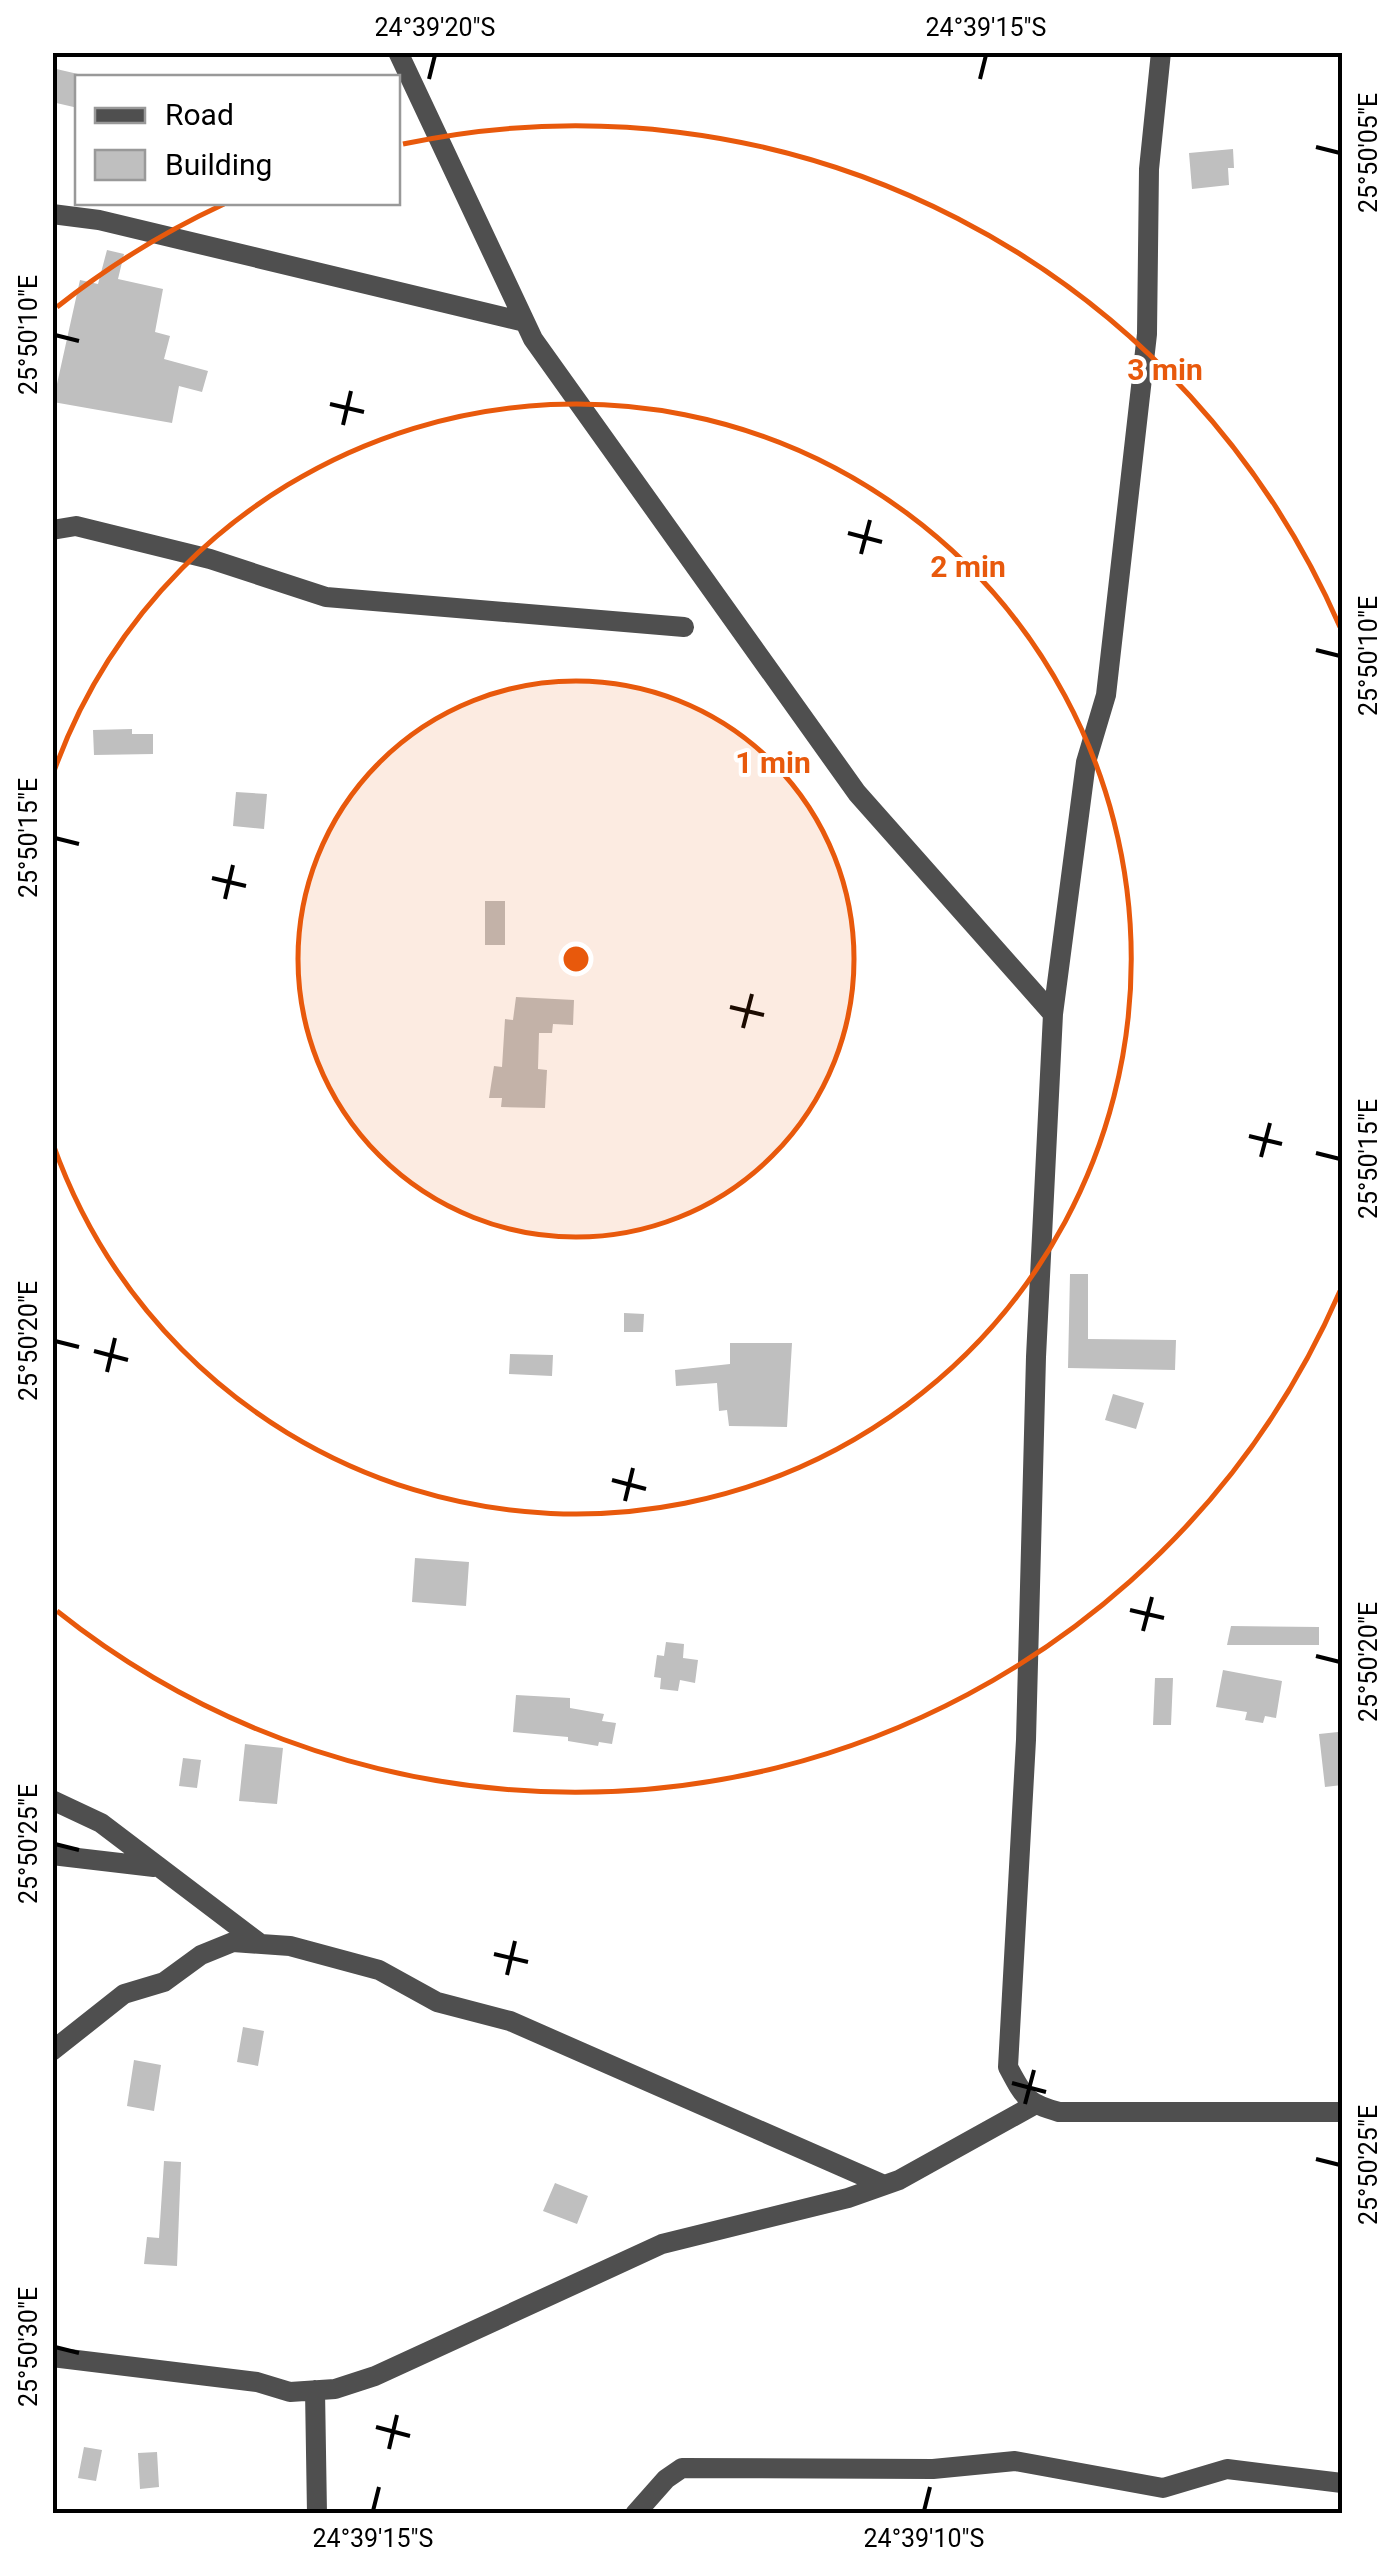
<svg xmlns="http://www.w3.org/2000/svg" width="1395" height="2566" font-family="Roboto,sans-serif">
	<rect width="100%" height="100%" fill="#fff"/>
	<path fill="#bfbfbf" d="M52,68L78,74V108L52,102Z
		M1233,149L1234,168H1228L1229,185L1192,189L1189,153Z
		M107,250L124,254L118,279L163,289L155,332L170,336L164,359L208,371L202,392L179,386L172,423L53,402L80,280L98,284Z
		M132,729V734H153V754L94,755L93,730Z
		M236,792L267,794L264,829L233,826Z
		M485,901H505V945H485Z
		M516,997L574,1000L573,1025L553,1024L552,1033H539L538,1069L547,1070L545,1108L501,1107L502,1098H489L494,1066L502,1067L505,1019L513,1020Z
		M1070,1274H1088V1339L1176,1340L1175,1370L1068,1368Z
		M624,1313L644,1314L643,1332H624Z
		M730,1343H792L787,1427L729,1426L727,1410L719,1411L717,1383L676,1386L675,1370L730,1364Z
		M510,1354L553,1355L552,1376L509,1374Z
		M1113,1394L1144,1403L1136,1429L1105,1420Z
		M415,1558L469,1562L466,1606L412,1602Z
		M1231,1626L1319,1627V1645H1227Z
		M666,1642L684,1644L683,1658L698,1660L695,1683L680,1680L678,1691L660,1689L661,1678L654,1677L657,1655L664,1656Z
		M1223,1670L1282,1681L1276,1718L1265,1716L1263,1723L1245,1720L1247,1712L1216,1707Z
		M1155,1678H1173L1171,1725H1153Z
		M516,1695L570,1698V1708L604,1714L602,1721L616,1723L612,1744L599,1742L598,1746L568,1741V1737L513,1732Z
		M1338,1732L1342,1785L1325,1787L1319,1734Z
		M245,1744L283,1748L277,1804L239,1801Z
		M183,1758L201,1760L197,1788L179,1786Z
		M243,2027L264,2031L258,2066L237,2062Z
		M134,2060L161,2065L154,2111L127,2106Z
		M164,2161L181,2162L177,2266L144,2264L147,2237L159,2238Z
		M555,2183L588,2196L577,2224L543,2211Z
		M84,2447L102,2450L96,2481L78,2478Z
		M157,2452L159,2487L140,2489L138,2453Z"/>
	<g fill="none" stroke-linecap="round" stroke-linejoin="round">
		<path stroke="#4f4f4f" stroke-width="20" d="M398,52L533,339L857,793L1053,1014
			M1161,52L1149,169L1147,334L1106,695L1086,762L1053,1014L1036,1357L1026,1740L1008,2067C1024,2097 1026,2103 1059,2112H1342
			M52,214L99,220L525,322
			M52,530L76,526L210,559L326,597L684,627
			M52,1800L101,1823L258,1942
			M52,1855L154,1867
			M52,2051L124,1994L164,1982L201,1955L233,1942L290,1946L379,1970L437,2002L510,2021L884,2185
			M52,2357L257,2382L290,2392L335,2389L375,2376L662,2244L848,2198L899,2180L1034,2105
			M315,2390L317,2514
			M635,2514L666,2479L682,2468L933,2469L1015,2461L1163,2488L1227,2469L1342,2483"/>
	</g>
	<path fill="none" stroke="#000" stroke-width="4" d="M429,79L435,55M980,79L986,55M1316,147L1340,153M55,335L79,341M330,404L364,412M343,425L351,391M848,533L882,542M861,554L870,520M1316,650L1340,656M55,838L79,844M212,878L246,886M225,899L233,865M730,1007L764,1015M743,1028L752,994M1249,1136L1282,1144M1316,1153L1340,1159M1261,1157L1270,1123M55,1341L79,1347M94,1351L128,1360M107,1372L115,1338M612,1480L646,1489M625,1501L633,1468M1130,1610L1164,1618M1143,1631L1152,1597M1316,1656L1340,1662M55,1844L79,1850M494,1954L528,1962M507,1975L515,1941M1012,2083L1046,2092M1025,2104L1034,2070M1316,2159L1340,2165M55,2347L79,2353M376,2427L410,2436M389,2449L397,2415M373,2511L379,2487M924,2511L930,2487"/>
	<circle cx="576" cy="959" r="278" fill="#e8590c" fill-opacity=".12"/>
	<g fill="none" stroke="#e8590c" stroke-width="5">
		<circle cx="576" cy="959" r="278"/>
		<path d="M53 774A555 555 0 1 1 53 1144"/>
		<path d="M1340 1291A833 833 0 0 1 57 1611M57 307A833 833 0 0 1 224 204M403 144A833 833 0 0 1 1340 627"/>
	</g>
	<circle cx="576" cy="959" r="15" fill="#e8590c" stroke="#fff" stroke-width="5"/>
	<g font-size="30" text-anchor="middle" font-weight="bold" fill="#e8590c" stroke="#fff" stroke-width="8" stroke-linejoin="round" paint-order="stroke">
		<text x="1165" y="380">3 min</text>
		<text x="968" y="577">2 min</text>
		<text x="773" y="773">1 min</text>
	</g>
	<rect width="1395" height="2566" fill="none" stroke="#ffffff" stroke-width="110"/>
	<rect x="75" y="75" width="325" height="130" fill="#ffffff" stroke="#999999" stroke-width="2.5"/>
	<rect x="95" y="108" width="50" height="15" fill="#4f4f4f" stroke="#999999" stroke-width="2.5"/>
	<text x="165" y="125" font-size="30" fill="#000000">Road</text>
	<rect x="95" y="150" width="50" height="30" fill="#bfbfbf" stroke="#999999" stroke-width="2.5"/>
	<text x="165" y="175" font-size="30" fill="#000000">Building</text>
	<rect x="55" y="55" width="1285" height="2456" fill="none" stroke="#000" stroke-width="4"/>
	<g font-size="25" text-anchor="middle" fill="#000">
		<text x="435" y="36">24°39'20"S</text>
		<text x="986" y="36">24°39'15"S</text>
		<text transform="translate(1368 153) rotate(-90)" y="9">25°50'05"E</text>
		<text transform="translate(28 335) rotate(-90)" y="9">25°50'10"E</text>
		<text transform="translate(1368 656) rotate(-90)" y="9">25°50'10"E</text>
		<text transform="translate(28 838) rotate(-90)" y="9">25°50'15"E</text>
		<text transform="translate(1368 1159) rotate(-90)" y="9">25°50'15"E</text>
		<text transform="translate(28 1341) rotate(-90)" y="9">25°50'20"E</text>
		<text transform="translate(1368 1662) rotate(-90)" y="9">25°50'20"E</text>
		<text transform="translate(28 1844) rotate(-90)" y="9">25°50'25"E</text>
		<text transform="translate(1368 2165) rotate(-90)" y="9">25°50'25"E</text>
		<text transform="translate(28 2347) rotate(-90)" y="9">25°50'30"E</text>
		<text x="373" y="2547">24°39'15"S</text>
		<text x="924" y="2547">24°39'10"S</text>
	</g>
</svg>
